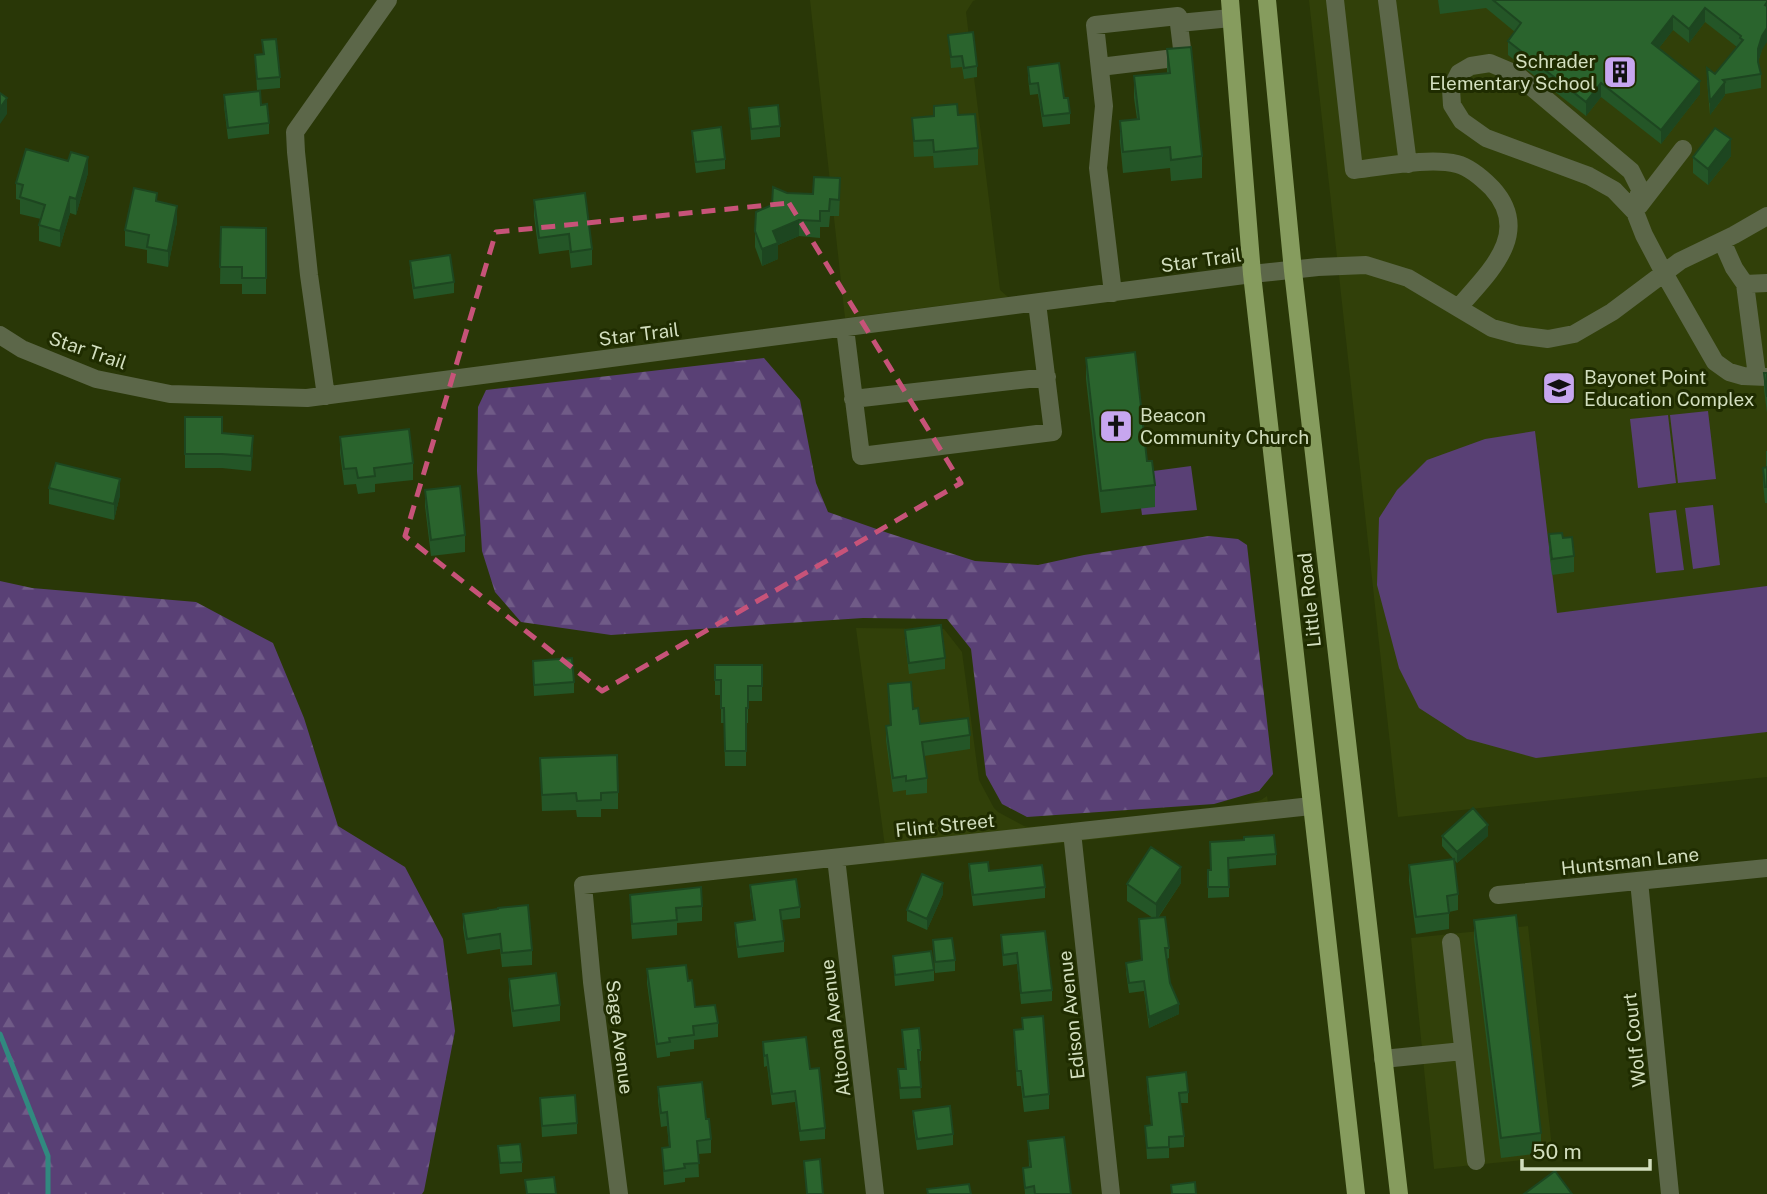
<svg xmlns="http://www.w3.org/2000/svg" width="1767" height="1194" font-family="'Public Sans',sans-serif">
	<defs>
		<pattern id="forest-firs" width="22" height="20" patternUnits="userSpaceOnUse" patternTransform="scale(1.75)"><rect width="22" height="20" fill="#594075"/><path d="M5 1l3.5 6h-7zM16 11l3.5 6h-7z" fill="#705b87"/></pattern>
	</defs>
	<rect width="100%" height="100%" fill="#293707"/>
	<path fill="#314009" d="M810,0H976L973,1L966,12L1000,290L1008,297L845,318Z
		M1309,0H1767V777L1398,817Z
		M856,628L944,629L962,652L979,780L994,808L998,812L1024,826L1028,827L1215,813L1261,800L1267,796L1271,820L887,862Z
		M1528,926L1553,1157L1434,1169L1411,938Z"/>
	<path fill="url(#forest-firs)" d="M764,358L800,400L816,483L828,512L888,533L975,561L1038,565L1084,555L1209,536L1238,539L1247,545L1273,774L1259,791L1214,804L1027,817L1002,804L986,775L971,649L947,619L863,618L611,635L521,622L495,592L482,551L477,471L478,407L486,390Z
		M0,581L32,588L196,602L273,643L304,718L338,826L405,867L443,939L455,1031L424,1191L422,1194H0Z"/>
	<path fill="#594075" d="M1708,411L1716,479L1678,483L1670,415Z
		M1668,415L1676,483L1638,488L1630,419Z
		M1535,431L1557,613L1767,586V732L1536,758L1467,739L1419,708L1399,668L1377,585L1379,518L1397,490L1427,460L1485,439Z
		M1191,466L1197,510L1142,515L1141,508L1146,472Z
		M1713,505L1720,565L1693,569L1685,508Z
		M1676,510L1684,570L1656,573L1649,513Z"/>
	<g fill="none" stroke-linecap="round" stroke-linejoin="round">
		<path stroke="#31897f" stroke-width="5" d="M0,1034L48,1156V1194"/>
		<path stroke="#5c6749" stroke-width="18" d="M1335,0L1354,170C1383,167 1429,157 1457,164C1469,167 1483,179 1492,188C1533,233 1489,272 1459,307
			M1387,0L1408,164
			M1179,23L1231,18
			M1100,67L1183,57L1178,16L1095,25L1104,106L1098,168L1113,293
			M1639,206L1683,149
			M1635,212L1640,189L1631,171L1516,74L1490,63L1471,66L1459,73L1451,89L1452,105L1462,121L1486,138L1589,176L1614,190L1635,212L1644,235L1664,273L1715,362L1729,372L1743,376L1767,377
			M1722,241L1734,268L1745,284L1767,283
			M1745,284L1757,376
			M845,328L861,456L1053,432L1037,303
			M0,335L22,349L96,379L170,394L307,398L1252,274L1318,267L1366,265L1408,278L1492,328L1518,335L1548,339L1574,334L1612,312L1680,261L1734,235L1767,216
			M326,396L309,275L296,152L295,132L388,0
			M853,399L1047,377
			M1072,832L1111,1194
			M836,858L875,1194
			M1639,881L1670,1194
			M1498,895L1767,868
			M1451,942L1476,1161
			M1383,1059L1463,1051
			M619,1194L592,982L583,885L1311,806"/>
		<path stroke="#869c5e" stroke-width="18" d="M1230,0L1252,274L1356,1194
			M1267,0L1293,271L1399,1194"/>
	</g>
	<path fill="#245627" d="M1438,0H1767L1762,50L1758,62L1761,74V88L1725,94V95L1710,115L1707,81V68L1715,74L1737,47L1705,22L1689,43L1673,30L1659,48L1700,94L1661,144L1601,97L1586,116L1508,55V41L1515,32L1486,8L1440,14Z
		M948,35L977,66V77L964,79L962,67L951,68Z
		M262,40L280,77V88L257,90L255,55L263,54Z
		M1167,49L1202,156V178L1171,181L1170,168L1123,173L1120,142V121L1137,119L1134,98V76L1167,73Z
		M1028,67L1070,113V124L1043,127L1038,94L1030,95L1028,78Z
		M224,95L261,105L269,123V134L228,139L224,106Z
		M749,108L780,126V137L751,140Z
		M958,115L978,148V165L934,168L933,156L914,157L912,118Z
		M692,131L725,159V169L696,173L692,141Z
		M1731,156L1708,185L1693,173V157Z
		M88,173L76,215L70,213L60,247L39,241V225L41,219L20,214V200L16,199V183Z
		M787,193L840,194L839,216H830L829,227H820V238L799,236L778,245V259L762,266L755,247V231L772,205Z
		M534,200L592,249V265L571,268L569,250L539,254L534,216Z
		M157,201L177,222L168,267L147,263V250L125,246V230Z
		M221,227L266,228V294H242V284H220Z
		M410,261L454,282V293L414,299L410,272Z
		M1086,358L1147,461L1155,485V507L1101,513L1086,379Z
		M1764,373H1767V413L1764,389Z
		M185,417L222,433L253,451L251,471L222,468H185Z
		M340,437L413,463V480L375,484V492L358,494L356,484L344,485L340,453Z
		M1766,451H1767V503H1765L1763,484V468L1766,467Z
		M49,488L120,495L114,520L49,504Z
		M425,490L465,535V552L431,556L425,506Z
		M1549,534L1563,538L1574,556V572L1552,575L1549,551Z
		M905,630L945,658V669L909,674L905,641Z
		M533,661L574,682V693L534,696Z
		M715,665H762V701H748V723H746V766H725L724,723H721V695H715Z
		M888,684L913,709L920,724L970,735V749L924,756L927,778V793L906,795V790L893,792L886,740V726H890Z
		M540,758L618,792V809H601V817H577L576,810L542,811Z
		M1442,836H1488L1457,863L1442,846Z
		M1244,840L1276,854V865L1229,869V897L1208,898V870H1211L1210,842Z
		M969,864L989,871L1045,887V898L973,906L969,875Z
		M1409,865L1458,894V910L1449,912V929L1416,934L1409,881Z
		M1181,883L1158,918L1169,948V958L1167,959L1170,983L1179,1014L1149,1028L1144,991L1129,993L1126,973V963L1141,960L1139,919L1153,918L1127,901V884Z
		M750,885L800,907V918L782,920L784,941V952L738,958L735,934V923L754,921L750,895Z
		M943,894L927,930L907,921V910Z
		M630,895L702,906V921L677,923V935L632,939L630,910Z
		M463,914L532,950V965L502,967L500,949L467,954L463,928Z
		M1474,920L1541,1133V1153L1501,1158L1474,939Z
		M1001,935L1052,990V1001L1021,1004L1017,964L1003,966Z
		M933,940L955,960V971L935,973Z
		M893,956L934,970V981L895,986Z
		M647,969L688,981L695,1007L718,1023V1037L694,1040V1049L670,1052V1056L657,1058L647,983Z
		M509,979L560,1005V1021L513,1027L509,995Z
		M1022,1018L1049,1094V1109L1024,1112L1021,1086H1017L1014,1045V1030L1022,1029Z
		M902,1030L921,1050V1061H919L921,1098L900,1099L898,1069H905Z
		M763,1042L810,1069L825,1128V1139L800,1141L795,1102L772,1105L767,1066L764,1067Z
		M1147,1077L1188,1092V1103H1180L1184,1136V1147L1169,1148V1158L1147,1159L1145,1126L1151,1125L1147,1088Z
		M658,1087L706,1119L711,1139V1153L698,1154L699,1177L685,1178V1182L664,1185L662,1148L669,1147L667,1126L661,1127L658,1101Z
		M540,1098L577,1123V1134L542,1137Z
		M913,1111L953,1134V1145L917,1150L913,1122Z
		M1028,1141L1071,1194H1025L1023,1168L1029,1167Z
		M498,1146L522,1162V1172L500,1174Z"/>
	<path fill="#1d4620" d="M1705,8V22L1689,43V29Z
		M1673,16V30L1652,57V43Z
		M1767,28V42L1762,50L1758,62V76V49L1762,36Z
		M1700,81V94L1661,144V130Z
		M1725,82V95L1710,115V101Z
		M1601,83V97L1586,116V102Z
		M7,98V114L0,124V108Z
		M1731,139V156L1708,185V169Z
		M88,157V173L76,215V199Z
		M70,197V213L60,247V231Z
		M177,206V222L168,267V251Z
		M799,220V236L778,245V259L762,266V249L773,231Z
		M253,436V451L251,471V456Z
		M120,479V495L114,520V504Z
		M1488,825V836L1457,863V852Z
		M1181,867V883L1156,920V904Z
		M943,883V894L927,930V919Z
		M1179,1004V1014L1149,1028V1017Z"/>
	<path fill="#2a642d" stroke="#1d4620" stroke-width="2" d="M1493,0H1767V2L1765,5L1767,6V28L1762,36L1758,49V62L1761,74L1723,80L1725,82L1710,101L1707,68L1715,74L1743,40L1740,38L1741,36L1705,8L1689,29L1673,16L1652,43L1700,81L1661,130L1601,83L1586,102L1508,41L1521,23Z
		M973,32L977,66L964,68L962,56L951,57L948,35Z
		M276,39L280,77L257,79L255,55L264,54L262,40Z
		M1191,47L1202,156L1171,160L1170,147L1123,152L1120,121L1139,119L1134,76L1170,73L1167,49Z
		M1059,63L1064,98H1068L1070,113L1043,116L1038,83L1030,84L1028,67Z
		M260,91L261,105L267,104L269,123L228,128L224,95Z
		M0,93L7,98L0,108Z
		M957,104L958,115L975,114L978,148L934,152L933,140L914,141L912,118L934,116V106Z
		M778,105L780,126L751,129L749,108Z
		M721,127L725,159L696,162L692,131Z
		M1715,128L1731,139L1708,169L1693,157Z
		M26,149L68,161L71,152L88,157L76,199L70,197L60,231L39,225L45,205L20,197L23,185L16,183Z
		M814,177L840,178L839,200L830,199L829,211H820V221L799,220L773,231L778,243L762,249L755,231L756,212L772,205L773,187L787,193L813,194Z
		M134,188L157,193L156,201L177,206L168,251L147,247L149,235L125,230Z
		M585,193L592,249L571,252L569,234L539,238L534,200Z
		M221,227L266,228V278H242V267H220Z
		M450,255L454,282L414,288L410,261Z
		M1135,352L1147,461H1152L1155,485L1101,491L1086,358Z
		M1764,373H1767V397Z
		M185,417H222V433L253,436L251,456L222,454H185Z
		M409,429L413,463L374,468L375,476L358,478L356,468L344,469L340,437Z
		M56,463L120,479L114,504L49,488Z
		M1767,467V487H1765L1763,468Z
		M460,486L465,535L431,540L425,490Z
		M1562,533L1563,538L1572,537L1574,556L1552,559L1549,534Z
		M941,625L945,658L909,663L905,630Z
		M572,658L574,682L534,685L533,661Z
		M715,665H762V686H748V708H746V751H725L724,708H721V680H715Z
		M911,682L913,709L918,708L920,724L968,718L970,735L922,742L927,778L906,781V776L893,778L886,726L891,725L888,684Z
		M617,755L618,792L601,793V800L577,801L576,793L542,795L540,758Z
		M1473,808L1488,825L1457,852L1442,836Z
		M1274,835L1276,854L1228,858L1229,887H1208V870H1211L1210,842L1244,840V837Z
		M1151,847L1181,867L1156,904L1127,884Z
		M1454,859L1458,894L1447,896L1449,913L1416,917L1409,865Z
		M988,862L989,871L1042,865L1045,887L973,895L969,864Z
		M922,874L943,883L927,919L907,910Z
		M796,879L800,907L780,910L784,941L738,947L735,923L755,920L750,885Z
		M701,887L702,906L676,908L677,920L632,924L630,895Z
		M528,905L532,950L502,953L500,934L467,939L463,914L498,909V908Z
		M1516,915L1541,1133L1501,1138L1474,920Z
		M1165,917L1169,948H1165L1170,983L1179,1004L1149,1017L1144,981L1129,983L1126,963L1142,960L1139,919Z
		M1045,931L1052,990L1021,993L1017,953L1003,955L1001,935Z
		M952,938L955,960L935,962L933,940Z
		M931,951L934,970L895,975L893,956Z
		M686,965L688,981L692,980L695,1007L715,1005L718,1023L693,1026L694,1035L669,1038L670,1042L657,1044L647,969Z
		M556,973L560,1005L513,1011L509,979Z
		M1043,1016L1049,1094L1024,1097L1021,1071H1017L1014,1030L1023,1029L1022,1018Z
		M919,1028L921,1050H918L921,1087L900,1088L898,1069H906L902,1030Z
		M806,1037L810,1069L819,1068L825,1128L800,1131L795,1091L772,1094L767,1055L764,1056L763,1042Z
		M1186,1072L1188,1092L1179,1093L1184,1136L1169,1137V1147L1147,1148L1145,1126L1152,1125L1147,1077Z
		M702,1082L706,1119H709L711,1139L697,1141L699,1163L684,1164L685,1168L664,1171L662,1148L670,1147L667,1112L661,1113L658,1087Z
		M575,1095L577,1123L542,1126L540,1098Z
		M950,1106L953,1134L917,1139L913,1111Z
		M1064,1137L1071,1194H1035L1034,1186L1025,1188L1023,1168L1031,1167L1028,1141Z
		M520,1144L522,1162L500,1163L498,1146Z
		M820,1159L823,1194H807L804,1161Z
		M1555,1171L1572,1194H1524Z
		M554,1177L556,1194H527L525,1180Z
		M1195,1182L1196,1194H1172L1171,1185Z
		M969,1184L971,1194H928L927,1189Z"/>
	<path fill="none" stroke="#c75379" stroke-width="5" stroke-dasharray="14 9" stroke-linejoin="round" d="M789,203L961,483L602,691L405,536L496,232Z"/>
	<defs>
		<g id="building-square" transform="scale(1.75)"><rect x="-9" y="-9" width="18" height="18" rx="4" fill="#c7a6ef" stroke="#1f2c00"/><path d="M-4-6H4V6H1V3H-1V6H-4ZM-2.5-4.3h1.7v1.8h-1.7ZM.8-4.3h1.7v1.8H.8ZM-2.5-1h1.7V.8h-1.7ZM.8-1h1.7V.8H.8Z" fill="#111"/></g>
		<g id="school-square" transform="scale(1.75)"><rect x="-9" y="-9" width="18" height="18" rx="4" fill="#c7a6ef" stroke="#1f2c00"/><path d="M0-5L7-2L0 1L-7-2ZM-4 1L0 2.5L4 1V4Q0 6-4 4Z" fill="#111"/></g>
		<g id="church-square" transform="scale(1.75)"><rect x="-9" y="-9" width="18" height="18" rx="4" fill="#c7a6ef" stroke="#1f2c00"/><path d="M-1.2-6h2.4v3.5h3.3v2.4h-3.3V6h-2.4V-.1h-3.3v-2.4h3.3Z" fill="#111"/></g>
	</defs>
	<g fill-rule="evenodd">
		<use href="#building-square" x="1620" y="72"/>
		<use href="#school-square" x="1559" y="388"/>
		<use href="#church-square" x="1116" y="426"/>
	</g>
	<g text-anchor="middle" stroke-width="6" stroke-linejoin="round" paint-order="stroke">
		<g font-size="19" fill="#d2debe" stroke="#1f2c00" text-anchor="start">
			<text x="1596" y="68" text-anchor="end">Schrader<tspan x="1596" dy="22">Elementary School</tspan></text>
			<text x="1584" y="384">Bayonet Point<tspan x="1584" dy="22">Education Complex</tspan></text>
			<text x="1140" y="422">Beacon<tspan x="1140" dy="22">Community Church</tspan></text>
		</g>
		<g font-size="19" fill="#d2debe" stroke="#1f2c00">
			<text transform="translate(1201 260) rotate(-8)" y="7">Star Trail</text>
			<text transform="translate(639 334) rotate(-7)" y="7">Star Trail</text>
			<text transform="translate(88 350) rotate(19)" y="7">Star Trail</text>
			<text transform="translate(1309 600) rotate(-96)" y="7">Little Road</text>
			<text transform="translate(945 825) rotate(-6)" y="7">Flint Street</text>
			<text transform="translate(1630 861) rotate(-6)" y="7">Huntsman Lane</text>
			<text transform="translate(1071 1015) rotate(-96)" y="7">Edison Avenue</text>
			<text transform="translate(835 1028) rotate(-97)" y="7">Altoona Avenue</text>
			<text transform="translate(620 1037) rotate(83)" y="7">Sage Avenue</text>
			<text transform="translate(1634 1040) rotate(-96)" y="7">Wolf Court</text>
		</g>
	</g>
	<path d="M1522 1159v10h128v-10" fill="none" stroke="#d2debe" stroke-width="3.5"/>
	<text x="1532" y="1159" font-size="21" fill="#d2debe" stroke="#1f2c00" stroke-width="5" paint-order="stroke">50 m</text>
</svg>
